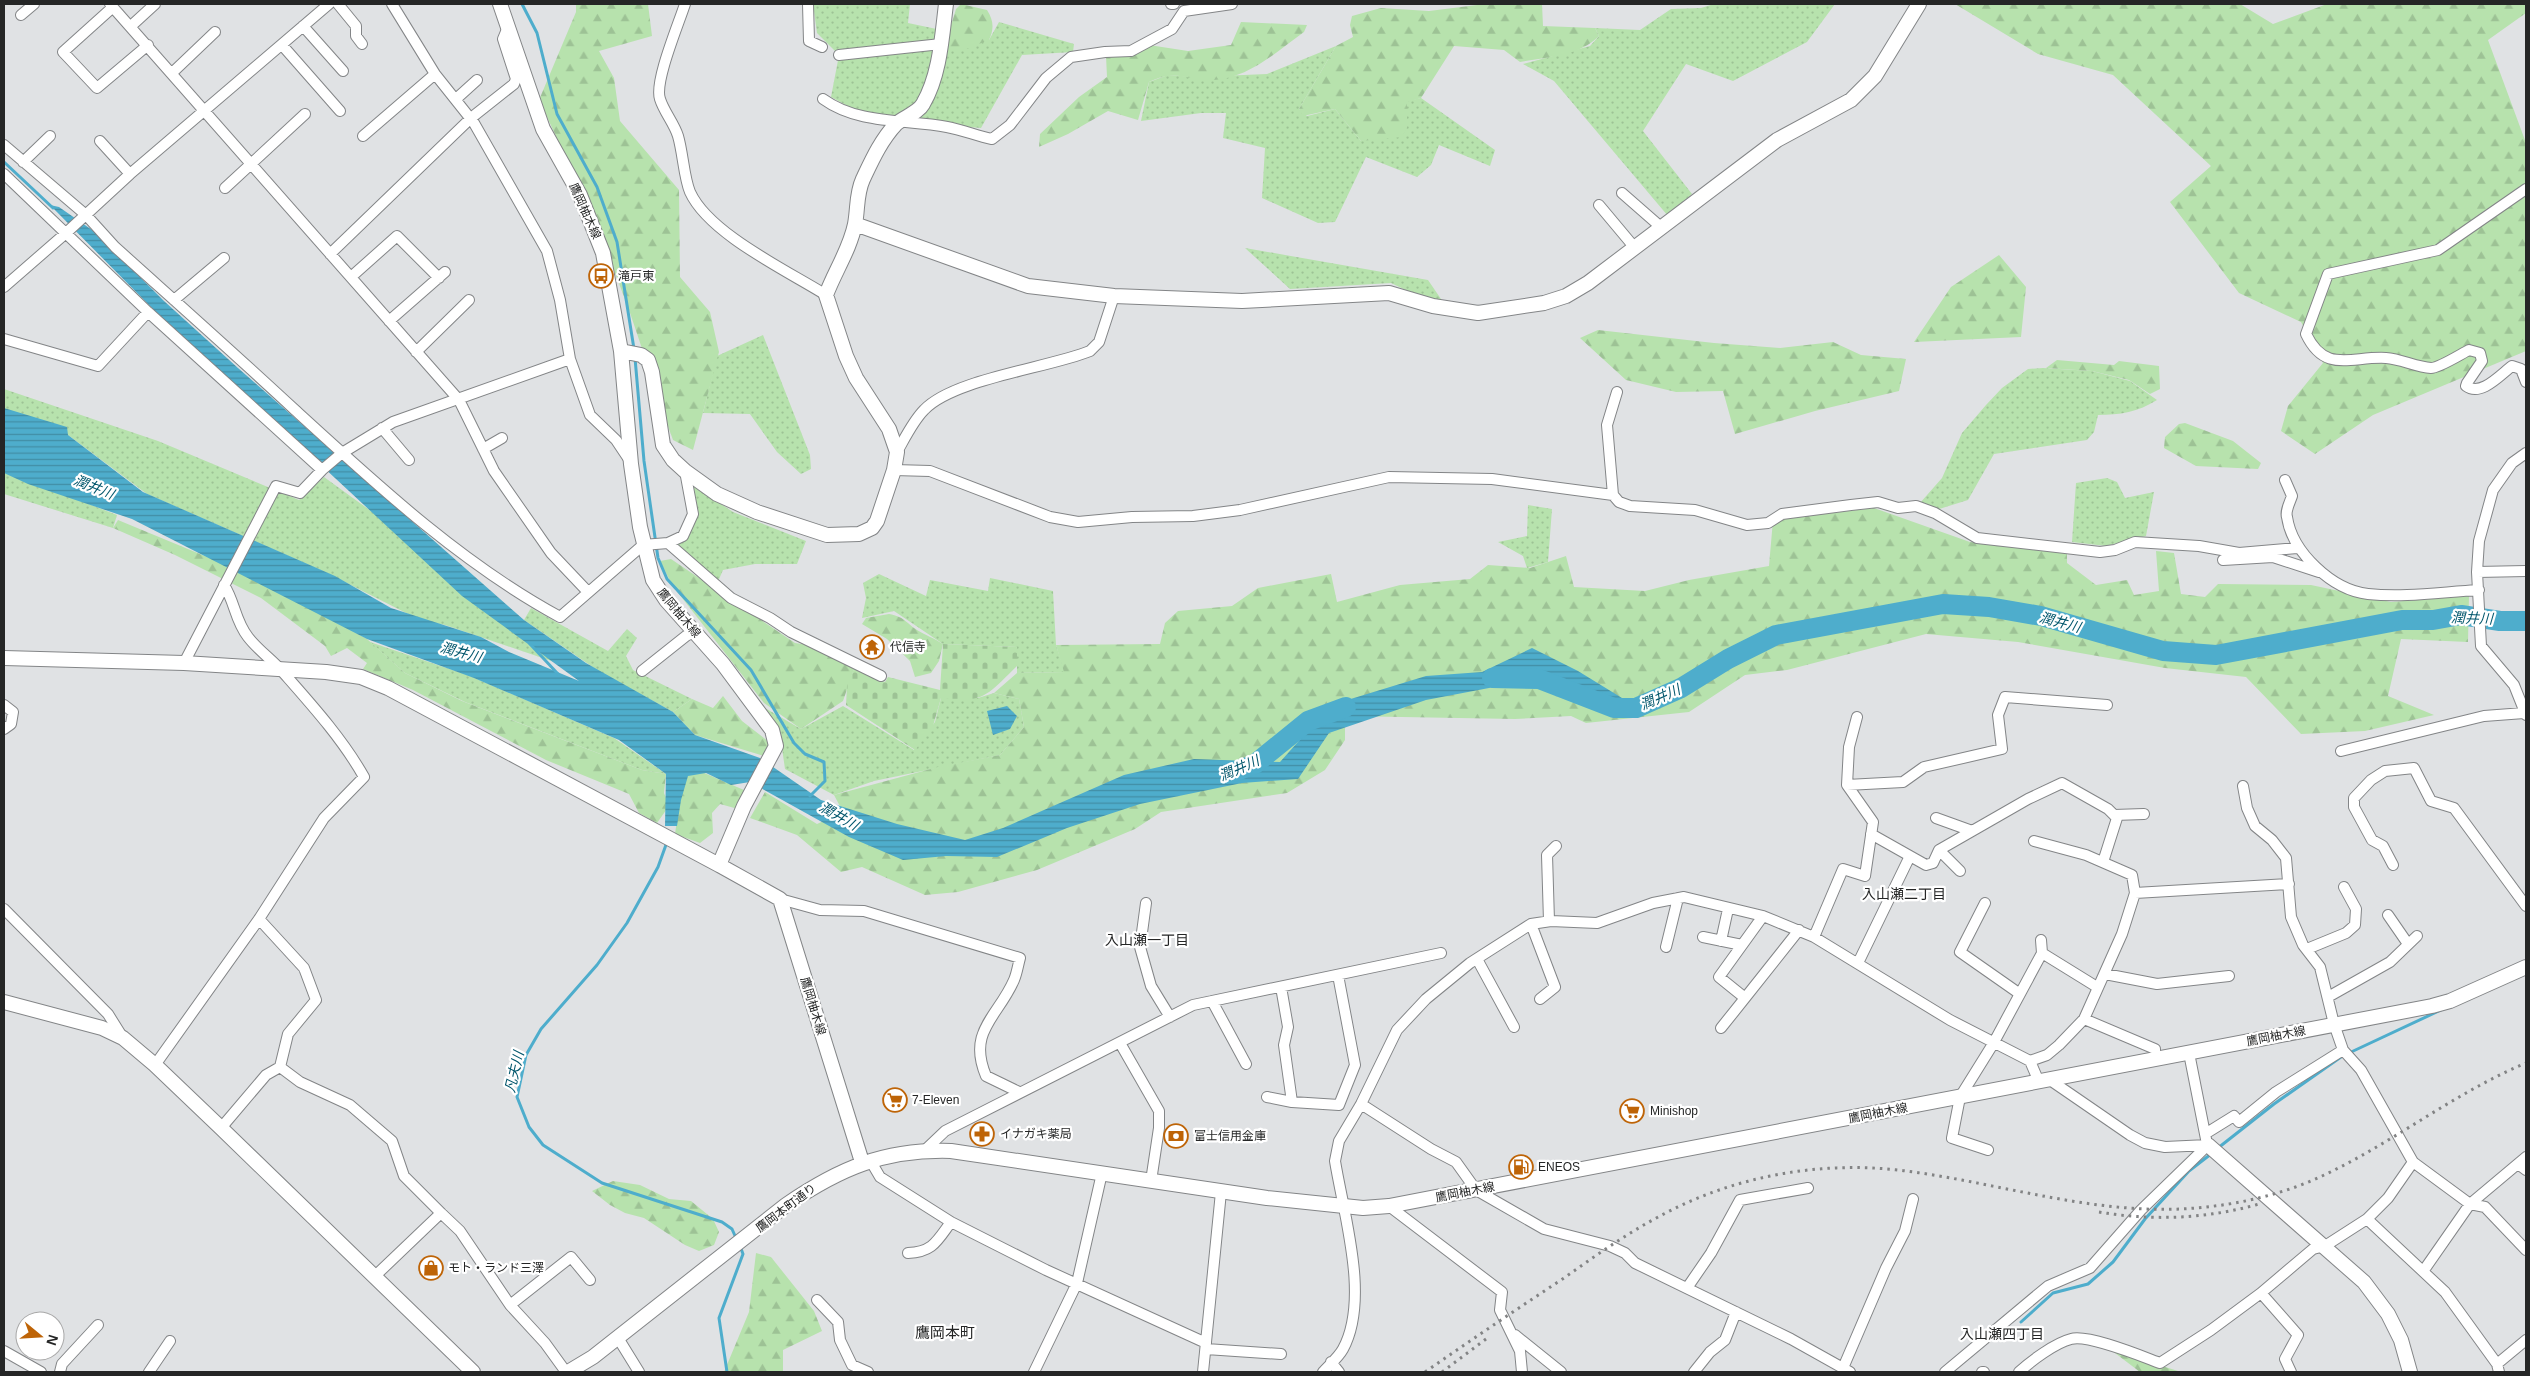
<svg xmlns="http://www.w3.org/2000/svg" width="2530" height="1376" font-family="Arial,'Noto Sans JP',sans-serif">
	<defs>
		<pattern id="grass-dots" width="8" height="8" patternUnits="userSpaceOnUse" patternTransform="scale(1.25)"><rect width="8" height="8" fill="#b7e2ad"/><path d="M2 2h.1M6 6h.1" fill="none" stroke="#9dc295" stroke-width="1.8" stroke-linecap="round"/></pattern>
		<pattern id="forest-firs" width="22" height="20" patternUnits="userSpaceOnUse" patternTransform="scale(1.25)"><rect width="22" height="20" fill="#b7e2ad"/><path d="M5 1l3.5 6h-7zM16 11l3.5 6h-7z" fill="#9dc295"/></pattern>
		<pattern id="cemetery-stones" width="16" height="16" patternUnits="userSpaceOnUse" patternTransform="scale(1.25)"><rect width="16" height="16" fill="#b7e2ad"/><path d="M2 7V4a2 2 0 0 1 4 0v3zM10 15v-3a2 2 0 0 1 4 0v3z" fill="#9dc295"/></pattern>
		<pattern id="water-rules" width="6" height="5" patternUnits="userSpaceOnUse" patternTransform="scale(1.25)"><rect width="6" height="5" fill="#4eadcc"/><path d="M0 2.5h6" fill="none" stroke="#418da5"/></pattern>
	</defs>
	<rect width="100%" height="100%" fill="#e0e2e4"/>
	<path fill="url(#grass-dots)" d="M813,4H910L908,23L989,40L999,22L1074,44L1073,52L1022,55L981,128L933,124L855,110L831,97L839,55L817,33Z
		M1714,4H1835L1807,42L1733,81L1686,64L1643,131L1692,194L1668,216L1554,81L1523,64L1590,46L1599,36L1595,28L1640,30L1671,9L1701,8Z
		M1336,46L1299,109L1307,116L1335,109L1361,141L1407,127V101L1421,98L1495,150L1490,166L1439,145L1431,165L1417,177L1366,157L1335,222L1318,223L1262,198L1265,148L1223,138L1226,113H1201L1141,121L1149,82L1168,75L1196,77L1267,74Z
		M1245,248L1428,280L1441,299L1431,302L1391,283L1290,289Z
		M763,335L810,455L811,469L801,474L777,452L750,414L703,413L717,356Z
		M2043,368L2092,371L2130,381L2157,400C2138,412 2120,415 2098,415L2094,432L2087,440L1994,454L1968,500L1936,510L1920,503L1942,478L1962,433L1986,405L2002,388L2028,369Z
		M4,389L158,441L299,500L324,477L386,522L563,665L445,625L420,620L327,573L147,494L68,435L4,411Z
		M4,471L117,515L113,528L4,494Z
		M2107,478L2117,482L2125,498L2154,492L2146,536L2106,546L2072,542L2076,483Z
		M691,484L733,512L806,541L797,564H755L723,570L716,586L672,547L690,530Z
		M1528,505L1552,509L1548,562L1527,568L1523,556L1498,542L1527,536Z
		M879,574L926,596L930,580L988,591L990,578L1053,591L1056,645L1065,672L1017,673V647L943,644L894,611L862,618L866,598L863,583Z
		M531,608L608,651L627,629L637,638L626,656L633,670L692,699L673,712L600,672L524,620Z
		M370,642L470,676L614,738L666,774L642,770L465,702L405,673Z
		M994,693L1019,699L1024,727L1000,755L874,781L834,795L785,769L781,741L760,705L801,729L843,706L914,750L935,722L941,698H978Z"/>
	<path fill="url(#forest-firs)" d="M576,4H648L652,36L599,51L614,78L620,121L679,190L680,277L710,312L719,352L693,450L673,440C657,397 644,353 629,310C603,239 572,169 539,100L576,12Z
		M961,4L987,10C994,21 994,29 989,40L961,51L944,49L956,9Z
		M1485,4H1542L1543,26L1595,28L1599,36C1580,56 1546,57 1520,62L1504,50L1454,46L1421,98L1407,102V127L1402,137L1361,141L1335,109L1303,116L1299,109L1336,46L1353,37L1350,25L1352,16L1381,8L1429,11Z
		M1955,4H2240L2273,24L2327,4H2526V13L2488,40L2526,143V351L2373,415L2315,454L2281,431L2288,406L2323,363L2301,322L2239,293L2170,202L2211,166L2113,75L2038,54Z
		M1241,22L1307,25L1304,32C1276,52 1249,78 1213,80C1185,81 1178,68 1149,82L1138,120L1108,111L1068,134L1039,147L1040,134L1079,97L1107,77L1106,56L1136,43L1188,51L1231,45Z
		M1999,255L2026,287L2021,337L1914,342L1951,287Z
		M1598,330L1714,343L1780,348L1833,342L1861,355L1906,359L1899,391L1815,411L1735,434L1723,391L1676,392L1626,380L1580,338Z
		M2057,360L2114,365L2119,361L2159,366L2160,389L2150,394L2129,380L2092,371L2046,368Z
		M2185,423L2233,441L2261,463L2258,469L2196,466L2164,448L2165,437L2179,424Z
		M1874,508L1970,542L2067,552V563L2096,585L2127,580L2134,595L2159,591L2156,551L2174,553L2181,594L2205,597L2218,584L2311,585L2391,602L2469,596L2468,642L2401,639L2388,696L2434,715L2365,731L2301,734L2246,677L2165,668L2018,642L1926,634L1787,670L1745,675L1689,712L1586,723L1571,716L1515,719L1345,716V740L1325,770L1287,793L1161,812L1135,829L1037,870L958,892L925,895L862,867L841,872L797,835L750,818L765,792L817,824L843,812L834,795L938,767L1000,755L1024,727L1019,699L994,693L1017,673L1064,672L1056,645L1160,644L1165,623L1178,611L1232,606L1258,588L1331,574L1337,602L1400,585L1470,579L1488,565L1530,568L1566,556L1574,587L1645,591L1689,580L1769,566L1773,520Z
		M118,520L260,579L367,639L405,673L462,701L642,770L666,774L664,793L669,806L657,823L639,813L629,794L546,760L413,690L363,669L367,663L347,648L331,656L325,646L261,598L175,555L113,528Z
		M671,559L795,643L808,645L854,669L843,701L801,729L764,703L672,585L660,561Z
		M889,614C905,617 905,622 917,630C925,635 934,638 943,644L939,661L931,673L915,677L910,661L887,639L862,624L866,618Z
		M723,696L742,721L769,742L764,756L695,735L673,712L692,699L713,708Z
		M702,772L744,790L738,809L720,804L712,813L713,833L700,843L675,834L681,792L688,775Z
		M613,1181L640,1185L669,1199L691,1201L713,1219L719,1232L714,1245L699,1251L685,1245L644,1218L625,1213L610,1205L592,1191Z
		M756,1253L771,1257L814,1311L822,1331L783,1350V1372H724L749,1312Z
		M2111,1350L2178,1371L2179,1372H2140Z"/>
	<path fill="url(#cemetery-stones)" d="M943,644L1017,647V666C987,695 984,704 941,698L933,726L915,750L846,705L847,686L854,669L885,682L888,677L940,690Z"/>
	<path fill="url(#water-rules)" d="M50,205L59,207L95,232L164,301L238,368L524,620L586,663L673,712L695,735L760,758L821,800L897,824L965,840L1003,828L1124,775L1194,759L1280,762L1331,705L1426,676L1482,672L1532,648L1578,671L1622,698L1593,710L1536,673L1489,688L1426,700L1329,733L1298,779L1242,783L1140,804L1067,828L997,857L946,856L903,860L849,837L750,782L731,785L706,773L688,776L681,800L677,826H665L666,774L619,740L474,678L367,639L132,519L28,484L4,473V408L67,427L68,435L143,492L335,576L391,608L481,637L509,652L579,681L462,596L265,413L228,385Z
		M1007,706L1017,716L1010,729L993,735L987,711Z"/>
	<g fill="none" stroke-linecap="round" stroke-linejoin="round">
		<path stroke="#4eadcc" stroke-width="3" d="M522,4L537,33L557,114L597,187L617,242L634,349
			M4,162L53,208
			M635,358L644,461L658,558L667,579L751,670L794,743L805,754L824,762L825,781L810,796
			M530,644L558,674
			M667,842L658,867L627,923L597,965L541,1029L526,1055L517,1097L529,1127L543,1145L602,1183L722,1222L732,1229L736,1238
			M2349,1053L2443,1009
			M2218,1148L2274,1104L2341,1057
			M2021,1322L2053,1293L2088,1284L2113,1262L2145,1219L2189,1171L2211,1154
			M727,1372L719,1318L743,1254L740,1246"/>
		<path stroke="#4eadcc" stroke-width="20" d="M1492,678L1539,679L1614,708H1636L1681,688L1728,659L1776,635L1943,604L1989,607L2041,616L2163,651L2216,655L2402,620H2433L2461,615L2500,621H2526
			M1234,772L1255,764L1308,721L1346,707"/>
		<g stroke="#838587" stroke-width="12">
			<path id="street" d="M110,4L459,400L494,471L551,553L588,592
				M338,4L356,26V36L362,44
				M392,4L435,74L474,123L547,251L560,300L570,359L590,415L616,440L630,461
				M685,4C679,23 654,82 660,99C664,112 674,123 678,136C683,153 684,178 690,192C709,234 788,271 826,295
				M808,4L809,41L822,47
				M1171,4H1174
				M113,7L63,52L97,88L148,45
				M21,15L34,4
				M131,26L155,4
				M303,26L343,71
				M282,45L340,111
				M839,55L941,44
				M172,73L215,32
				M456,99L477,80
				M823,99C859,125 906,119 947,127C963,130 977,136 992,139L1010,125L1046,78L1071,57L1105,52L1131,51L1172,29L1184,11L1232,4
				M363,136L435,74
				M100,141L130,174
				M4,145L86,215L115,247C175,301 236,355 295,410C377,485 462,564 560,617L643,545L668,543L731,598L770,618L791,632L881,676
				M23,162L50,136
				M4,174L148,312L322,470
				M225,188L305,114
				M2526,189L2438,250L2328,274L2306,334C2325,374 2351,356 2386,358C2401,359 2416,367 2431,368C2439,368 2461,354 2469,350L2480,353L2482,361L2467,383L2466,386C2481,397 2500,375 2512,366L2521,369L2526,382
				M1622,193L1662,228
				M1599,205L1635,248
				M330,254L471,118L514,84L516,79L503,39L508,27
				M351,277L397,236L439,278
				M4,287L66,233L130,174L329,4
				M174,300L224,258
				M389,321L445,272
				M4,339L98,366L148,312
				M416,352L469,300
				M1617,392L1607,425L1613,495L1619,502L1630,506L1695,510L1747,525L1768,523L1782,514L1851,505L1878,502L1898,508L1916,506L1935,513L1977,538L2100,552L2115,550L2135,542L2199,546L2239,553L2297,548
				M382,428L409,460
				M483,449L502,438
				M897,452C905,438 913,421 924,410C953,379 1048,368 1090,351L1099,342L1114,296
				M2526,453L2512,463L2493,490L2479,541L2477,572L2481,646L2514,685L2526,715
				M894,470L930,471L1050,517L1078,522L1132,517L1193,516L1240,510L1389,477L1492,479L1613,495
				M2285,480L2292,496C2290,502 2285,511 2287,517C2292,552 2332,590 2368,594C2404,598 2442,592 2479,590
				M668,543L683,536L693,514L685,471
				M2223,560L2273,557L2319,572
				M2477,572L2526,571
				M184,663L276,486L300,493L322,470L342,453L393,422L570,359
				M642,671L686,636L694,632
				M4,705L13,712L11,724L4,729
				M1857,717L1849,747L1847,785L1903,782L1924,767L2002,749L1998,715L2005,697L2107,705
				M2341,751L2484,716L2524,713
				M2243,786L2247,808L2255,826L2272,840L2286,858L2291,917L2303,945L2320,967L2334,1024L2343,1050L2361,1070L2413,1162L2470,1204L2485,1207L2526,1250
				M2114,815L2144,814
				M1936,818L1972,831
				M1871,834L1910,856
				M2034,841L2086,855L2132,875L2135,893
				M1939,850L1960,871
				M2393,865L2383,846L2372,840L2354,807V798L2371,780L2385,771L2414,768L2431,801L2454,808L2526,906
				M780,899L820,910L864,911L1020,958C1018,965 1017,973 1014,980C998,1017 967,1031 986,1076L1019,1092
				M1146,903L1140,947L1151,986L1170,1017
				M1985,903L1960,952L2020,994
				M4,909L108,1014L123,1038
				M2388,915L2408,944
				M1549,921L1547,855L1556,846
				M1531,924L1555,987L1540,999
				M1703,937L1742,945
				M1814,937L1843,869L1865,876L1873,822L1847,785
				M1721,941L1728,909
				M1666,947L1678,898
				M2307,949L2346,933L2355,925L2356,909L2344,887
				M2042,953L2097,987
				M1477,959L1514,1027
				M1858,963L1910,856L1926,865L1933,863L1939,850L2028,799L2062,783L2108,809L2117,818L2103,862
				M2105,974L2157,984L2229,976
				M1281,987L1288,1027L1284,1045L1292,1102L1339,1105L1355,1065L1338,975
				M2328,997L2390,962L2417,936
				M1745,998L1799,930
				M1212,1001L1246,1064
				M2084,1019L2155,1049V1059
				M1721,1028L1745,998L1719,977L1763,916
				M1120,1043L1159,1111V1128L1151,1181
				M2189,1053L2206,1139
				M2030,1061L2047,1055L2059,1045L2084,1019L2122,934L2135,893L2289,884
				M155,1065L259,919L324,818L364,777C342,738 310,703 281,670C270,658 257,649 248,637C235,621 235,602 224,585
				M280,1067L300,1082L350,1105L392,1141L404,1176L441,1213L374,1277
				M2050,1080L2130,1135L2145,1143L2165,1147L2208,1145
				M1267,1097L1292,1102
				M1361,1104L1431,1149L1456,1162L1476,1190L1544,1229L1610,1246L1625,1253L1635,1263L1791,1339L1850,1372
				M221,1128L266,1075L280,1067L288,1034L316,1000L304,968L259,919
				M2205,1134L2234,1116L2239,1122L2276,1092L2343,1050
				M925,1150L945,1131L1193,1005L1441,953
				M1988,1150L1952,1138L1960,1097L1993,1044L2042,953L2041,940
				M870,1160L880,1177L951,1222L1046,1270L1206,1343
				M2518,1164L2526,1170
				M1389,1206L1502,1292L1500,1310L1520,1351L1522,1372
				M441,1213L460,1231L510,1305L545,1343L566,1372
				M2367,1219L2388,1198L2413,1162
				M908,1253C933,1252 937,1241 951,1222
				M2424,1270L2470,1204L2526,1157
				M1687,1288L1711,1253L1740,1200L1808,1188
				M2261,1293L2298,1335L2285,1359L2291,1372
				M817,1300L838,1322L840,1340L852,1365L868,1372
				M510,1305L571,1257L590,1280
				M1515,1335L1561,1372
				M618,1338L639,1372
				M1206,1349L1281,1354
				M4,1351L41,1372
				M1331,1362L1339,1372
				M2497,1364L2526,1340
				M1843,1368L1886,1268L1905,1231L1913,1199
				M60,1372L62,1364L98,1325
				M149,1372L170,1341
				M1034,1372L1077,1283L1102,1173
				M1203,1372L1221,1192
				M1323,1372C1329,1365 1338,1358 1343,1349C1370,1299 1344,1216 1335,1161L1339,1141L1361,1104L1397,1030L1426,999L1470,963L1531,924L1551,921L1597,923L1653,903L1684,897L1763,916L1814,937L1950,1020L2030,1061L2039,1082
				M1694,1372L1710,1352L1725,1340L1736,1312
				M1945,1372L2048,1286L2090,1268L2141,1210L2208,1145
				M1982,1372H1984
				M2019,1372C2031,1361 2055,1343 2071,1339C2088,1334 2141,1356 2160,1363L2211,1330L2261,1293L2313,1249L2325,1246L2367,1219L2445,1292L2497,1364L2499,1372"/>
		</g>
		<g stroke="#838587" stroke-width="16">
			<path id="secondary" d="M500,4L543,129L580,195L603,253L621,351L631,464L640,527L653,580L666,600L723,664L772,730L776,746L744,806L719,865L780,899L862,1162
				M855,224L1028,286L1114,296L1242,301L1389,293L1433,306L1478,313L1544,303L1566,296L1588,283L1777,140L1851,100L1875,76L1919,4
				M621,351L641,355L648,360L652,372L663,445L673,460L685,471L717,494L757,512L827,535L859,534L872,528L877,521L894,470L897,452L889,429L856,378L846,356L826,295C835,271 850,249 855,224C858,209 856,194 863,179C872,160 881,140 896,124C904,117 918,113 923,104C940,75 942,36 946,4
				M4,658L184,663L326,672L361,677L388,688L719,865
				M4,1002L102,1028L123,1038L155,1065L221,1128L473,1372
				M2208,1145L2364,1282L2388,1314L2401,1340L2410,1372
				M568,1372L593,1357L786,1205C840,1168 885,1149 951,1151L1267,1198L1363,1208L1389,1206L2432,1006L2450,1001L2526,967"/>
		</g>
		<use href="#street" stroke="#fff" stroke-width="10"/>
		<use href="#secondary" stroke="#fff" stroke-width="14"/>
		<path stroke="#828384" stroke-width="3" stroke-dasharray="2.5 5" stroke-linecap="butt" d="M2099,1212C2152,1221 2207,1219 2259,1204
			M1425,1372C1471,1340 1517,1309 1564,1278C1595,1256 1626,1234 1660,1216C1732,1177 1816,1161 1898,1170C2001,1182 2101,1219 2206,1207C2245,1203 2286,1193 2322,1176C2393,1143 2454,1093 2526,1063
			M1442,1372L1490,1336"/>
	</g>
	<defs>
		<g id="bus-ring" transform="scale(1.25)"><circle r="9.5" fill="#fff" stroke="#be6407" stroke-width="1.5"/><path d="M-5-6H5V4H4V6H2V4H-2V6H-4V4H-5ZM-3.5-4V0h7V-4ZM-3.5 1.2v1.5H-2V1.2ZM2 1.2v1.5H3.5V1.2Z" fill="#be6407"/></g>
		<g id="temple-ring" transform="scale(1.25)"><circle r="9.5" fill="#fff" stroke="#be6407" stroke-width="1.5"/><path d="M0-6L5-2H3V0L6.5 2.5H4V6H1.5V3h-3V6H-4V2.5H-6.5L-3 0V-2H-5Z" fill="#be6407"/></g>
		<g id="supermarket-ring" transform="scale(1.25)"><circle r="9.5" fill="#fff" stroke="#be6407" stroke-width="1.5"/><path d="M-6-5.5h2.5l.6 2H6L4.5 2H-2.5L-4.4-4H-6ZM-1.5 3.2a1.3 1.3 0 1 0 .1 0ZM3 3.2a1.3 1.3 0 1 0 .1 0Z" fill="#be6407"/></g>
		<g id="pharmacy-ring" transform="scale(1.25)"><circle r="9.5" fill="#fff" stroke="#be6407" stroke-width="1.5"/><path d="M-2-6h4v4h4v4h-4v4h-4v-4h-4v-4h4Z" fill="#be6407"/></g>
		<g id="bank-ring" transform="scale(1.25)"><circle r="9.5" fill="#fff" stroke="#be6407" stroke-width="1.5"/><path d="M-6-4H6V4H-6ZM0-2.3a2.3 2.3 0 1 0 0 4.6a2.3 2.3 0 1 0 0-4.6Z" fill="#be6407"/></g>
		<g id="fuel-ring" transform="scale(1.25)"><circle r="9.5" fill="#fff" stroke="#be6407" stroke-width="1.5"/><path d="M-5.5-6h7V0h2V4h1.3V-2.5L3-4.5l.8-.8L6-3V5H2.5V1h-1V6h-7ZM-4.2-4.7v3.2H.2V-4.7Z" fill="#be6407"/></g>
		<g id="shop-ring" transform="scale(1.25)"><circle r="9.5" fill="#fff" stroke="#be6407" stroke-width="1.5"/><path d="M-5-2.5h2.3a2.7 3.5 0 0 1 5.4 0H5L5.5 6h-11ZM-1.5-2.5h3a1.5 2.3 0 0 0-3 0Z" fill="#be6407"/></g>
	</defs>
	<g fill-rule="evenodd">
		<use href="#bus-ring" x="601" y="276"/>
		<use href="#temple-ring" x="872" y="647"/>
		<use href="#supermarket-ring" x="895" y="1100"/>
		<use href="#supermarket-ring" x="1632" y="1111"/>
		<use href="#pharmacy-ring" x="982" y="1134"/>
		<use href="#bank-ring" x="1176" y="1136"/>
		<use href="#fuel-ring" x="1521" y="1167"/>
		<use href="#shop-ring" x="431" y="1268"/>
	</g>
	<g text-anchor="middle" stroke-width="4.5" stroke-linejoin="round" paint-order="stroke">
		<g font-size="12" fill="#252626" stroke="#fff">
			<text transform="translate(585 211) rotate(66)" y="4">鷹岡柚木線</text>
			<text transform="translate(679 613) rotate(50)" y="4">鷹岡柚木線</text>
			<text transform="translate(813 1006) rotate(73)" y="4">鷹岡柚木線</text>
			<text transform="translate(2276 1036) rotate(-11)" y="4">鷹岡柚木線</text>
			<text transform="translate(1878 1113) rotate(-11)" y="4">鷹岡柚木線</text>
			<text transform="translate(1465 1192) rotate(-11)" y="4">鷹岡柚木線</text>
			<text transform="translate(786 1208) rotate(-37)" y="4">鷹岡本町通り</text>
		</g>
		<g font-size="12" fill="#252626" stroke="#fff" text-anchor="start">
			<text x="618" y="280">滝戸東</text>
			<text x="890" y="651">代信寺</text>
			<text x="912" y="1104">7-Eleven</text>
			<text x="1650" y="1115">Minishop</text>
			<text x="1000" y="1138">イナガキ薬局</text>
			<text x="1194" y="1140">富士信用金庫</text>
			<text x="1538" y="1171">ENEOS</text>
			<text x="448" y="1272">モト・ランド三澤</text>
		</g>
		<g font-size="14" font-style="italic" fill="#03576d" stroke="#fff">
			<text transform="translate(94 487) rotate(22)" y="5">潤井川</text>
			<text transform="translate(2472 618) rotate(2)" y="5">潤井川</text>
			<text transform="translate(2060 622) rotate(15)" y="5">潤井川</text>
			<text transform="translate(461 652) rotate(15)" y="5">潤井川</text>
			<text transform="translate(1660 697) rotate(-24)" y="5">潤井川</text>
			<text transform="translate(1239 768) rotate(-24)" y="5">潤井川</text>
			<text transform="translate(839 816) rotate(30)" y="5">潤井川</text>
			<text transform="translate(514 1072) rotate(-77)" y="5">凡夫川</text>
		</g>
		<g font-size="14" fill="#252626" stroke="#fff">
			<text x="1904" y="899">入山瀬二丁目</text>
			<text x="1147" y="945">入山瀬一丁目</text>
			<text x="2002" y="1339">入山瀬四丁目</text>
		</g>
		<g font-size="15" fill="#252626" stroke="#fff">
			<text x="945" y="1338">鷹岡本町</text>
		</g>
	</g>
	<rect width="2530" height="1376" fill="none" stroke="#252626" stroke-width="10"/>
	<g transform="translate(40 1336) rotate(108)"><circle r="24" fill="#ffffff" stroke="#a8a8a8"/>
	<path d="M0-4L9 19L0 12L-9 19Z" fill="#be6407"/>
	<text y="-8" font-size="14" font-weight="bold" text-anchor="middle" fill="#252626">N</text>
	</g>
</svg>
